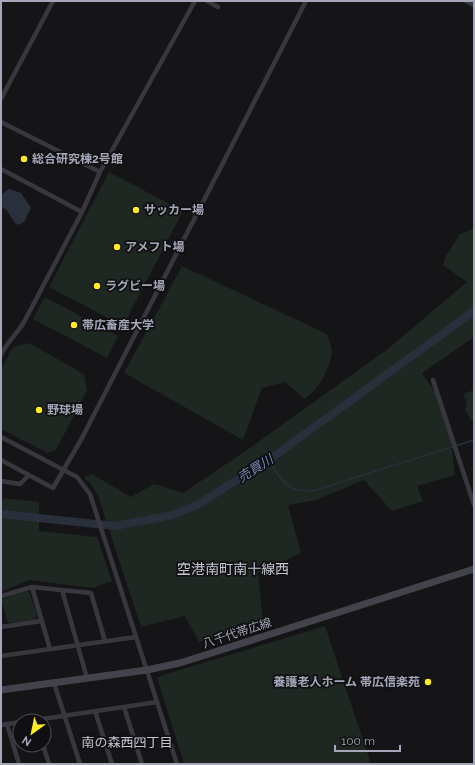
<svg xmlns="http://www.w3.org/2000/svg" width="475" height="765" font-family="Raleway,'Noto Sans JP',sans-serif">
	<rect width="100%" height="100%" fill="#151517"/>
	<path fill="#1e2721" d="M109,172L183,211L123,326L49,287Z
		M474,228V337L422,373L436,393L451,441L455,475L417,486L423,501L392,511L364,480L316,500L288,505L301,553L258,573L263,622L199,642L185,616L141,627L98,496L91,484L84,477L92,474L131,497L154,484L183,493L250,448L389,348L467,282L443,265L446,256L460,234Z
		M182,266L327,334C328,339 332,347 332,352C330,370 318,389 305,399L285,382L262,388L243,440L124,373Z
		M45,297L118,336L107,358L33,319Z
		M29,343L84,374L87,391L56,450L48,453L1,429V369L13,347Z
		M474,390V421H472L465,410L467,403L463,394Z
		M1,498L39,502V531L97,537L112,581L93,588L29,580L1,592Z
		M26,591L29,592L38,616L35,620L8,623L1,599Z
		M325,626L371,764H184L157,677Z"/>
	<path fill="#2a2f3c" d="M9,189L21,193L31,208L24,222L18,225L14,222L6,209L1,208V195Z"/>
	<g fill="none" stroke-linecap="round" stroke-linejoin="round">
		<path stroke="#2a2f3c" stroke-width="1.5" d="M269,460C282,482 288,494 316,490L474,440"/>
		<path stroke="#2a2f3c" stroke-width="8" d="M1,514L115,526L172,515L197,505L269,460L474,311"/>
		<path stroke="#38373e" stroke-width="4.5" d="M207,1L218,7
			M466,1L474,5
			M1,99L53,1
			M1,122L100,172
			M1,169L82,212
			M1,355C7,342 17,334 24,322L82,212L100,172L195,1
			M433,380L474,505
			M1,437L77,477L90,494L177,764
			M1,460L53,488L82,438L306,1
			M1,481L20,484L29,475
			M32,587L50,649
			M62,590L87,678
			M1,596L32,587L91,593L105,641
			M1,627L41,621
			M1,656L136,637
			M54,683L80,764
			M124,707L142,764
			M95,711L112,764
			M29,721L157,702
			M7,724L19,764
			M1,725L20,722
			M43,745L49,764"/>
		<path stroke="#43434c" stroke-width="7" d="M1,690L147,670L180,663L474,569"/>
	</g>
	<g fill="#ffec25" stroke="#101012" stroke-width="1.5">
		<circle cx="24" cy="159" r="4"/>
		<circle cx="136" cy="210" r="4"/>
		<circle cx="117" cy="247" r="4"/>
		<circle cx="97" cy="286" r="4"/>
		<circle cx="74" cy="325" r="4"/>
		<circle cx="39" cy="410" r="4"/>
		<circle cx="428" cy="682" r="4"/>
	</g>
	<g text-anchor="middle" stroke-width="3.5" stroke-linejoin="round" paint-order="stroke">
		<g font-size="12" font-weight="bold" fill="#a5a6b8" stroke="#101012" text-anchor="start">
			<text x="32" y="163">総合研究棟2号館</text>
			<text x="144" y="214">サッカー場</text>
			<text x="125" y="251">アメフト場</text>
			<text x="105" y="290">ラグビー場</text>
			<text x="82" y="329">帯広畜産大学</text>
			<text x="47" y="414">野球場</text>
			<text x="420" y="686" text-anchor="end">養護老人ホーム 帯広信楽苑</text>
		</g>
		<g font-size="12" fill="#a5a6b8" stroke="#101012">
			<text transform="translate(237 633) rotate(-18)" y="4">八千代帯広線</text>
		</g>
		<g font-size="13" font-style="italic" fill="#798ab7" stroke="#101012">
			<text transform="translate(255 468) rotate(-33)" y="5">売買川</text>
		</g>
		<g font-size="13" fill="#c7c7d4" stroke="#101012">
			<text x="127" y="747">南の森西四丁目</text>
		</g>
		<g font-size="14" fill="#c7c7d4" stroke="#101012">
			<text x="233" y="574">空港南町南十線西</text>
		</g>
	</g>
	<rect width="475" height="765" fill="none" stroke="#a5a6b8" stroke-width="4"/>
	<g transform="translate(32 733) rotate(213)"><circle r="19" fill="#101012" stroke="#4c4c54"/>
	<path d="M0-3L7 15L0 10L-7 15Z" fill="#ffec25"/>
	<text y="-6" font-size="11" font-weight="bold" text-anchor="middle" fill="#a5a6b8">N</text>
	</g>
	<path d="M335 745v6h65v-6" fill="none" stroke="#a5a6b8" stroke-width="2"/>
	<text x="341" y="745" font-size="12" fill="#a5a6b8" stroke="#101012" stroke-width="3" paint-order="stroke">100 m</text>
</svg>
